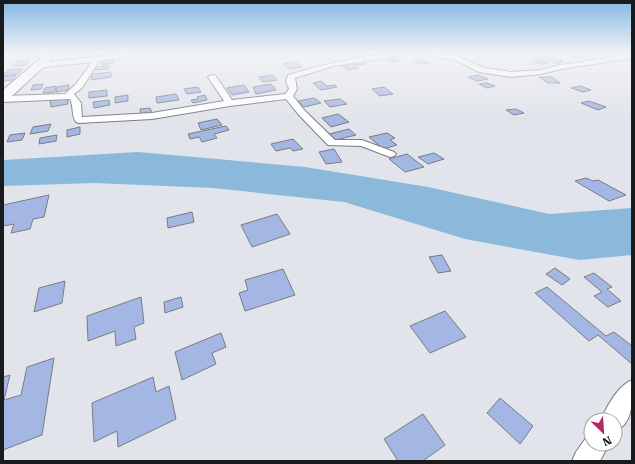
<svg xmlns="http://www.w3.org/2000/svg" width="635" height="464" font-family="'Roboto Serif',serif">
	<rect width="100%" height="100%" fill="#e1e4ea"/>
	<path fill="#8ab9db" d="M138,152L305,167L428,187L549,214L632,208V255L579,260L465,239L344,202L213,188L94,183L3,186V160Z"/>
	<path fill="#a4b6e4" stroke="#7a7c82" d="M92,54H107L108,57L92,58Z
		M566,54H577L586,57L578,58Z
		M541,56L550,57L563,61L557,63L561,64H559L536,57Z
		M393,58L399,61L389,62L384,59Z
		M424,59L429,63L419,64L414,61Z
		M30,60L26,65L13,66L17,61Z
		M113,60L114,63L102,65L101,61Z
		M540,60L549,63L541,64L533,61Z
		M361,61L366,64L355,65L359,68L348,70L340,64Z
		M296,62L302,67L289,69L283,64Z
		M110,66L108,69L95,70L97,67Z
		M23,69L18,74L3,76L8,70Z
		M111,72V77L91,80L92,74Z
		M16,75L13,80L3,81V77Z
		M272,75L277,80L263,82L259,77Z
		M478,75L488,79L477,81L468,77Z
		M539,77H552L560,83H548Z
		M321,81L327,86L335,85L337,87L321,90L313,83Z
		M487,83L495,86L487,88L479,84Z
		M43,84L41,89L31,90L33,85Z
		M271,84L276,90L256,94L253,87Z
		M69,85L68,90L56,92L57,87Z
		M244,85L249,92L232,95L227,88Z
		M56,86L55,92L43,93L45,88Z
		M580,86L591,90L583,92L571,88Z
		M198,87L201,92L187,94L184,89Z
		M384,87L393,94L380,96L372,89Z
		M107,90V96L89,98V92Z
		M176,94L179,100L157,103L156,97Z
		M128,95V101L115,103V97Z
		M205,95L207,100L193,103L191,100L198,99L197,97Z
		M67,96L68,104L51,107L50,99Z
		M314,98L321,103L304,107L298,101Z
		M340,99L347,104L330,107L324,101Z
		M109,100L110,105L94,108L93,102Z
		M589,101L606,107L598,110L581,103Z
		M150,108L152,113L141,115L140,109Z
		M516,109L524,113L514,115L506,110Z
		M338,114L349,122L331,127L322,118Z
		M217,119L222,125L201,130L198,123Z
		M51,124L48,131L30,134L33,127Z
		M226,126L229,130L214,134L217,138L202,142L199,137L190,139L188,134Z
		M80,127V134L67,137V130Z
		M349,129L356,135L336,140L329,134Z
		M25,133L22,140L7,142L10,135Z
		M387,133L395,138L390,140L397,145L383,149L369,137Z
		M57,135L56,141L39,144L40,138Z
		M293,139L303,149L293,151L290,148L276,151L271,144Z
		M334,149L342,162L326,164L319,152Z
		M434,153L444,159L428,164L418,157Z
		M407,154L424,167L405,172L389,159Z
		M586,178L593,181L598,180L626,195L609,201L575,181Z
		M49,195L44,217L33,219L30,229L11,233L14,224L3,226V205Z
		M192,212L194,222L168,228L167,218Z
		M277,214L290,234L252,247L241,225Z
		M442,255L451,271L438,273L429,257Z
		M555,268L570,279L562,285L546,274Z
		M283,269L295,295L245,311L239,293L248,290L245,280Z
		M594,273L612,287L607,289L621,301L608,307L594,296L602,292L584,277Z
		M65,281L62,303L34,312L39,288Z
		M547,287L606,336L614,332L632,346V364L598,335L589,341L535,293Z
		M141,297L144,323L134,327L136,339L116,346L115,331L88,341L87,316Z
		M181,297L183,307L165,313L164,302Z
		M445,311L466,337L430,353L410,326Z
		M221,333L226,347L212,353L216,364L182,380L175,352Z
		M54,358L42,435L3,450V377L10,375L4,400L21,395L27,367Z
		M153,377L156,392L169,386L176,419L118,447L117,431L94,442L92,403Z
		M500,398L533,426L520,444L487,413Z
		M423,414L445,445L423,461H398L384,439Z"/>
	<g fill="none" stroke-linecap="round" stroke-linejoin="round">
		<g stroke="#7a7c82" stroke-width="2">
			<path id="street" d="M120,54H136L133,56L99,61L82,88L74,94L81,103L82,117L152,113L224,101L208,77L212,75H215L232,100L285,94L287,92L289,89L286,81L288,75C326,64 364,54 403,54L400,56L333,66L295,78L297,89L293,96L304,110L335,140H362L394,152L396,154L394,156L390,157L361,146L328,145L298,114L286,99L230,106L152,119L79,123L76,122C71,115 74,107 70,99L3,102V96L65,94L76,84L92,62L36,68L32,66L33,64Z
				M426,54H445L457,56L484,68L511,72L541,70L560,65L632,54V58L561,69L541,74L511,77L479,72L455,60L429,56Z
				M632,380C632,398 635,423 615,431V420H601C607,406 618,386 632,380Z
				M591,434V444H609L600,461H572L576,452L588,435Z"/>
		</g>
		<g stroke="#7a7c82" stroke-width="2">
			<path id="secondary" d="M34,54H47L52,59L13,95L3,100V90L41,58Z"/>
		</g>
		<use href="#street" fill="#fff" fill-rule="evenodd"/>
		<use href="#secondary" fill="#fff" fill-rule="evenodd"/>
	</g>
	<linearGradient id="sky" x2="0" y2="1"><stop stop-color="#82b6e3"/><stop offset="0.45" stop-color="#f2f3f6"/><stop offset="1" stop-color="#f2f3f6" stop-opacity="0"/></linearGradient>
	<rect width="635" height="119" fill="url(#sky)"/>
	<rect width="635" height="464" fill="none" stroke="#1a1b1d" stroke-width="8"/>
	<g transform="translate(603 432) rotate(155)"><circle r="19" fill="#ffffff" stroke="#a3a4a5"/>
	<path d="M0-3L7 15L0 10L-7 15Z" fill="#b62a61"/>
	<text y="-6" font-size="11" font-weight="bold" text-anchor="middle" fill="#1a1b1d">N</text>
	</g>
</svg>
